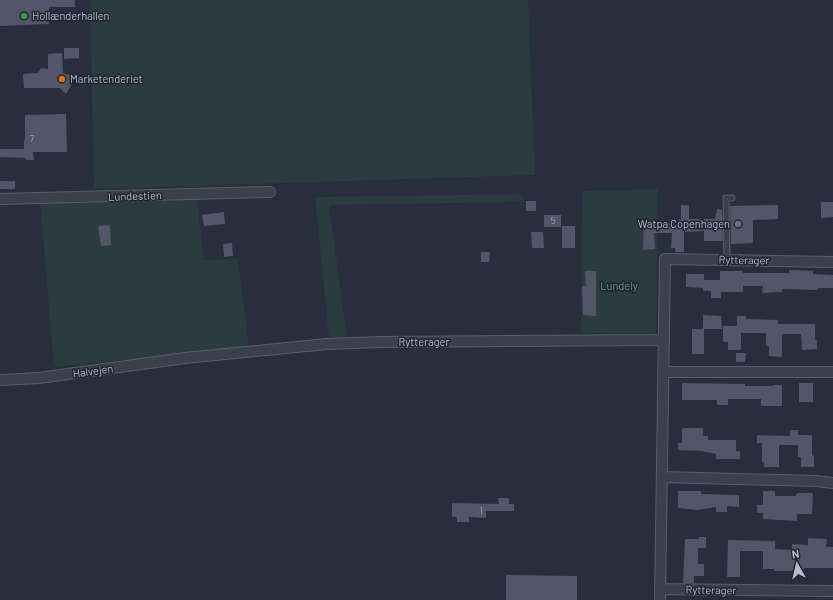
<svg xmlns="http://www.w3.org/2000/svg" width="833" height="600" font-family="Barlow,sans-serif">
	<rect width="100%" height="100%" fill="#282e3d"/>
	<path fill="#2b3b3f" d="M90,0H528L535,175L94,189Z
		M658,189L656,334L581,333L582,191Z
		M522,194L523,202L329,205L347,337L329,339L315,197Z
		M197,199L204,260L238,259L249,347L54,367L40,201Z"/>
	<path fill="#525668" d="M0,0H75V7H49V24L0,26Z
		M64,48H79V58L64,59Z
		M62,53L63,73L76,77L66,94L60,88H24L23,74L38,73L41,68L48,69V54Z
		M66,114L67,152H33L34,160H26V158L0,157V149H24V140H25V115Z
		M0,181H15V189H0Z
		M526,201H536V211H526Z
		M821,202H833V217L821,218Z
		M681,205H689V219H715L717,209L722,210L723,241H704V231L684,232V252H675V248H671L672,233H654L655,249L643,250L644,224H672V222H679V219H681Z
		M778,205V219L753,220V243L731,244L730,206Z
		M224,212L225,224L204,226L202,215Z
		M544,215H561V227H544Z
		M110,225L111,245L101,246L98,226Z
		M562,226H575V248H562Z
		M531,232H543L544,248H532Z
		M232,243L233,256L224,257L223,244Z
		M481,252H490L489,262H481Z
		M789,270L813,271V274L833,275V288H818V290L782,289V292L762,293L763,286H743V292H721V298H711V291H703V288L686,287V274H704V280H720V271H743V273H789Z
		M585,271H596V316L583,315L582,286H586Z
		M703,315L721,316L722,329H704V354H692V329H703Z
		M737,316H746V319L778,320V324H815V340H817V349L802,350L801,334H782V357L769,356V346H766V333H741V350H728V342H723V326H737Z
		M736,353H746L745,362H736Z
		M682,383L745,384V386H773V385H782V406H763L761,405V399H728V405H717V400H682Z
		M799,383H813V402H799Z
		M684,428H703V436H708V440H736V451H740V459H716V454L702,451L678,450V443H682V429Z
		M790,430H798V435H812V455L814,456V467H801V457H798V445H779V467H764V462H762V443H757V435L790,436Z
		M678,491H701V494L739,495V507L727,506V512H716V507L698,510L678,508Z
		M763,491H775V496H796V494L799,493H813L812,514H797V521L763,519V513H757V505H763Z
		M498,498H509V504H514V511H486V518L469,517V522H457V517H452V503L499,504Z
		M699,537H706V548H698V564H704V576H694V583H683L685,539H699Z
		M808,538L827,539L826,547H833V568H804V571H774V569H763V551H740V577H727L728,540L775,541V549L792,550V544L808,545Z
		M506,575L577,576V600H506Z"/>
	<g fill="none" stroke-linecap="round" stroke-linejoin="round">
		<g stroke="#5a5e6b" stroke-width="7">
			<path id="service" d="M727,260L726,198H732"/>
		</g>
		<g stroke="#5a5e6b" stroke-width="12">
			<path id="minor" d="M0,199L270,192
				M663,372H833
				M0,380L39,378L185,358L327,344L381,342L664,340
				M662,477L816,481L833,483
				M660,589L833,591
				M660,600L665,259L833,262"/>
		</g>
		<use href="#service" stroke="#3c404d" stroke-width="5"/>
		<use href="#minor" stroke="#3c404d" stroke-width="10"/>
	</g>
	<circle fill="#2e9e5b" stroke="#212533" stroke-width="1.5" cx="24" cy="16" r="4"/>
	<circle fill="#e8710a" stroke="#212533" stroke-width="1.5" cx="62" cy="79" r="4"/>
	<circle fill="#6b7280" stroke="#212533" stroke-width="1.5" cx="738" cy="224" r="4"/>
	<g text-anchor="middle" stroke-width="3" stroke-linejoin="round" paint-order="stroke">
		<g font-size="9" fill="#9ea2b0">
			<text x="32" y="142">7</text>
			<text x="553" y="224">5</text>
			<text x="481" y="514">1</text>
		</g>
		<g font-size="11" fill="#b8bcc8" stroke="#212533" text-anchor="start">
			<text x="32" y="20">Hollænderhallen</text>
			<text x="70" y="83">Marketenderiet</text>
			<text x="730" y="228" text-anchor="end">Watpa Copenhagen</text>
		</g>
		<g font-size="11" fill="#b8bcc8" stroke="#212533">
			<text transform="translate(135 196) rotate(-2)" y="4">Lundestien</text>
			<text transform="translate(744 260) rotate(1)" y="4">Rytterager</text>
			<text x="424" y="346">Rytterager</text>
			<text transform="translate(93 371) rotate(-8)" y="4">Halvejen</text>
			<text transform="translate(711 590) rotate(1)" y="4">Rytterager</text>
		</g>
		<g font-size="11" fill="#729680" stroke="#212533">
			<text x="619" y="290">Lundely</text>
		</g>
	</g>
	<g transform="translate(797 564) rotate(352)" stroke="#212533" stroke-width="3" paint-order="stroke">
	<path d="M0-3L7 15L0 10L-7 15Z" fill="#b8bcc8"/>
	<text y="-6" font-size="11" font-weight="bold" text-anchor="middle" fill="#b8bcc8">N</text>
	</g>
</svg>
